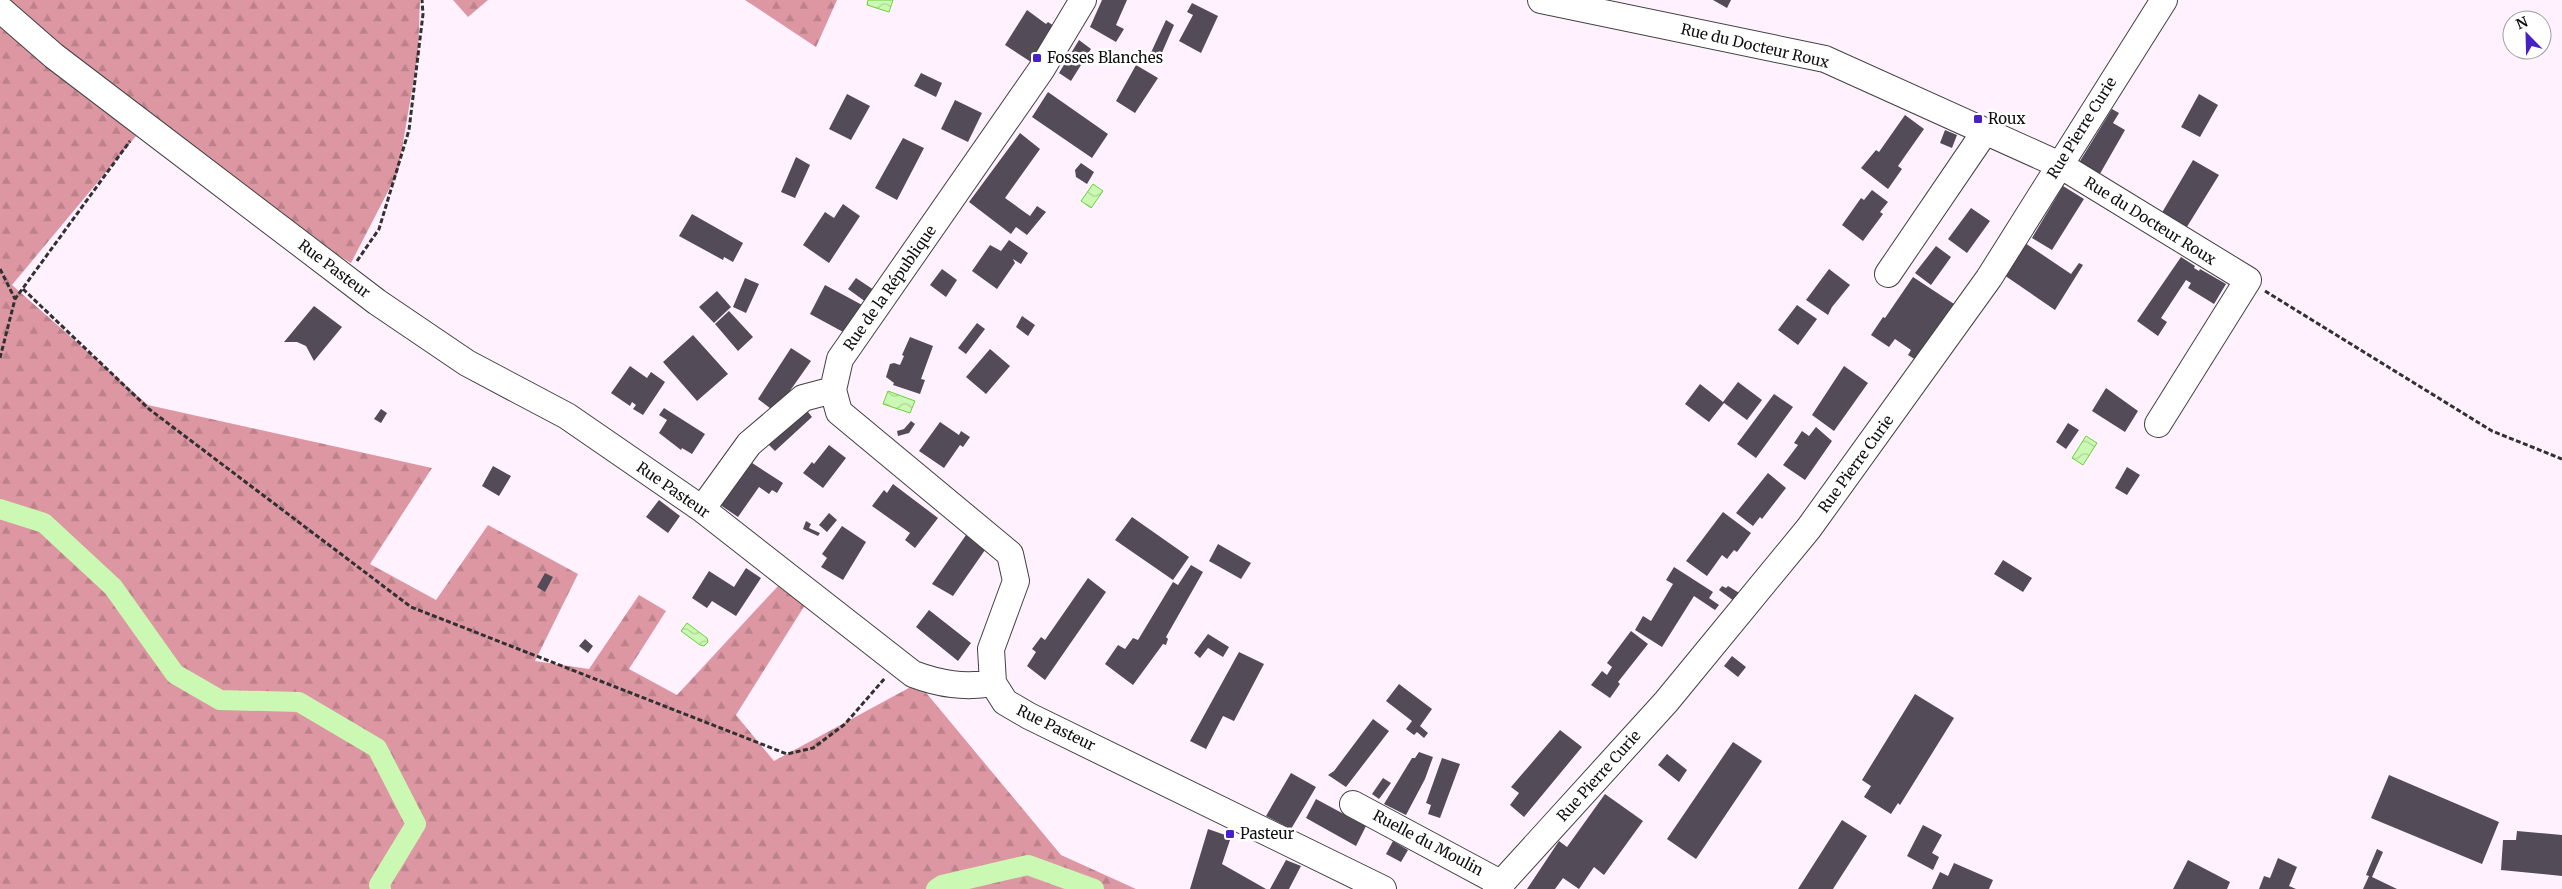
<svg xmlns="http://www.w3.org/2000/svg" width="2562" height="889" font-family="Merriweather,serif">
	<defs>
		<pattern id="forest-firs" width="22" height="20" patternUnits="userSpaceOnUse" patternTransform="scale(1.25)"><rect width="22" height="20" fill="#dd97a2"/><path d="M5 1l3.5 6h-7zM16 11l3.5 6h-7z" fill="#bc818a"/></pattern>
		<pattern id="water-waves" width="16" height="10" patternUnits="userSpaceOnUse" patternTransform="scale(1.25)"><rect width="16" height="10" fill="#cbf9b3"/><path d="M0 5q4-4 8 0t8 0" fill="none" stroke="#add499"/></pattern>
	</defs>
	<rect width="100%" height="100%" fill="#fff1fe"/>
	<path fill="url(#forest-firs)" d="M0,0H420L418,55L398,172L351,263L136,136L12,285L148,405L432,468L370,564L436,600L488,525L578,574L535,661L589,669L639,595L666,611L629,669L677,695L778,586L805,605L736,715L774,761L918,683L1061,855L1136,889H0Z
		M453,0H488L468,17Z
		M745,0H837L816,47Z"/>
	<path fill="url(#water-waves)" stroke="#68d436" d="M868,0H893L889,12L867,5Z
		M1093,184L1103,191L1091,208L1081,201Z
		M888,391L915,401L910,413L883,404Z
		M2086,436L2097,443L2083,465L2072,458Z
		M687,623L707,638L708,642L704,646L700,645L681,631Z"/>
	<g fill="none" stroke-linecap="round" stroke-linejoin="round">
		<path stroke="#cbf9b3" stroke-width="20" d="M0,509L44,523L113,587L175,674L220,700L299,702L377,748L416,824L379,885L381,889
			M936,889L942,885L1028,865L1094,889"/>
	</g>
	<path fill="#544b58" d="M1102,0H1127L1116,25L1124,29L1116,42L1090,27Z
		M1713,0H1731L1727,8Z
		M1192,3L1218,16L1201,53L1179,41L1193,15L1187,12Z
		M1027,10L1046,24L1048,22L1054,26L1031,62L1005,45Z
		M1166,20L1174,25L1157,64L1148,59Z
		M1079,40L1091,49L1071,81L1059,73Z
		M1136,65L1158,78L1135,113L1116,101Z
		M921,73L942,83L936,97L914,86Z
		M1048,92L1108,134L1092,158L1032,117Z
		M847,94L870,106L851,140L829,129Z
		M2199,94L2218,105L2200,137L2181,127Z
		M955,100L982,113L968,142L941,129Z
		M2112,109L2119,113L2113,123L2125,130L2097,179L2077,166Z
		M1905,115L1924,129L1898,166L1902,169L1888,189L1861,168L1876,150L1879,152Z
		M1945,130L1957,135L1952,148L1940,143Z
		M1020,133L1040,149L1005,198L1030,216L1037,206L1046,212L1027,235L1016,227L1011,234L969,202Z
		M903,138L924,148L897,200L875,188Z
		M796,157L810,165L795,198L781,192Z
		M2193,160L2219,175L2185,230L2160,216Z
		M1081,163L1094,172L1087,184L1076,177L1075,170Z
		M2063,186L2084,199L2052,250L2032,238Z
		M1872,190L1888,202L1880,212L1883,214L1863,241L1842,225L1861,198L1864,200Z
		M843,204L860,216L829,263L803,245L825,212L834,218Z
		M1971,208L1990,221L1967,253L1948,239Z
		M692,214L743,243L733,262L724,257L723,260L679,236Z
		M1009,240L1028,253L1021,264L1013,259L1015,263L997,289L972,271L990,245L1001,251Z
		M2025,243L2071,274L2079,263L2083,265L2055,310L2004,275Z
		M1936,246L1951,257L1931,285L1915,273Z
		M2181,257L2195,266L2194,268L2199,271L2200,269L2226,284L2214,304L2188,288L2191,283L2186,280L2161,318L2167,322L2158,336L2137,321Z
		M942,269L957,280L946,297L930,285Z
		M1829,269L1850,285L1832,307L1828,315L1806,300Z
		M1913,277L1954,304L1916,360L1908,355L1911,350L1895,339L1889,347L1871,335L1883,317L1885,318Z
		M745,278L759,284L746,313L733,307Z
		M856,278L874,290L866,302L848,289Z
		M825,285L864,306L845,333L810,314Z
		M717,291L731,307L714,323L699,307Z
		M1797,305L1817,319L1798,345L1778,330Z
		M314,306L342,327L314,361L306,346L297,342H284Z
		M729,311L753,337L738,351L715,324Z
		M1022,316L1035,325L1028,336L1016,327Z
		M977,323L985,329L966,354L958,348Z
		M693,335L728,374L697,401L663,362Z
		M910,337L933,346L921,379L925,380L920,394L893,385L894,383L886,377L890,364L894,363L900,365L904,356L902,355Z
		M791,348L811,361L775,412L758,399Z
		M990,349L1010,366L986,394L966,377Z
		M630,366L647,378L651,372L665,382L643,415L633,409L636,405L632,402L630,406L611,393Z
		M1844,366L1868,383L1834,431L1812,415Z
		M1738,382L1762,400L1747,420L1724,403L1709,422L1685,404L1700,384L1723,402Z
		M2106,388L2138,411L2125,432L2092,411Z
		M1774,394L1793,407L1756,458L1737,444Z
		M804,407L812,417L775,451L765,441Z
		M664,408L705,434L692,454L682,448L681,450L659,433L667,420L659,415Z
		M381,409L387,413L381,423L374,419Z
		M911,421L915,424L909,433L898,436L897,431L904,429Z
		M940,422L959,435L961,431L970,437L963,447L960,445L944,468L919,451Z
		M2068,423L2079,430L2066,449L2056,442Z
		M1816,427L1832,441L1805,480L1783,465L1798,445L1794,443L1802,431L1809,436Z
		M829,445L846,458L823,488L803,473L812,462L814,464Z
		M746,459L783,483L777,493L772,490L769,494L759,487L738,517L716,502Z
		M493,466L511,476L499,496L482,486Z
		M2127,467L2140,475L2127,495L2115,488Z
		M1768,473L1786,488L1762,519L1760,517L1753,526L1736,513Z
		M893,484L938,518L915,548L905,540L910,533L872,506L884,490L887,493Z
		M659,500L680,516L668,533L646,517Z
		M1723,512L1751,533L1737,552L1734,550L1727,559L1722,555L1707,576L1686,561Z
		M829,513L837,520L827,532L819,525Z
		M1132,517L1189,557L1173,580L1115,540Z
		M806,521L811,524L809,528L820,533L818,536L803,529Z
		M842,526L866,542L843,580L821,567L827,558L822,554Z
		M966,535L985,550L953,596L932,584Z
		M1218,544L1251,563L1241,579L1209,561Z
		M2003,560L2032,578L2023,592L1994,574Z
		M1191,565L1203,572L1166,637L1168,639L1166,645L1163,644L1133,685L1105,664L1118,645L1125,649L1133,638L1138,640L1173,582L1178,585Z
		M1674,567L1713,592L1709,598L1719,605L1715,610L1694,596L1662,647L1635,630L1643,616L1651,621L1673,584L1666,580Z
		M746,568L761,578L736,616L712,601L707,608L692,598L709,571L734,587Z
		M545,573L553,577L545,592L537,587Z
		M1088,578L1106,592L1045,680L1027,666L1036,652L1032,649L1041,637L1045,640Z
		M1722,586L1726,588L1728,586L1741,594L1734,601L1719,590Z
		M929,610L971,643L958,661L916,627Z
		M1631,631L1648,644L1618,682L1620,684L1610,698L1591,685L1602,671L1607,675L1612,667L1607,663Z
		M1208,634L1229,647L1223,657L1208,648L1200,658L1194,653Z
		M585,639L593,646L588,653L579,646Z
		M1239,652L1264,664L1234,721L1223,716L1206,749L1190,741Z
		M1732,656L1746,667L1738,677L1724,666Z
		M1399,684L1432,709L1420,726L1428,733L1424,738L1417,732L1414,735L1406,729L1412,721L1386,701Z
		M1915,694L1954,718L1900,805L1898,803L1891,814L1864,797L1871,786L1862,780Z
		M1373,719L1389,731L1346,787L1328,775L1334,771Z
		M1560,730L1582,747L1524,817L1510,805L1519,793L1511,787Z
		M1733,742L1762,761L1696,859L1667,839Z
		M1419,752L1433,757L1425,779L1406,815L1384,804L1412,758H1415Z
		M1667,754L1687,770L1679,782L1658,765Z
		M1442,758L1460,764L1440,818L1428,814L1431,805L1426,803Z
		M1291,773L1316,787L1291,829L1266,816Z
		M2389,775L2499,822L2482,864L2371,818Z
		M1383,778L1391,783L1379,799L1372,794Z
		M1605,794L1643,821L1604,875L1594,867L1579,889L1563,878L1555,889H1527L1559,841L1567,847Z
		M1316,799L1366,826L1356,846L1306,818Z
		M1842,820L1867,836L1833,889H1798Z
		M1923,825L1942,835L1932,853L1939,857L1933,870L1907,856Z
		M1208,829L1231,837L1222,864L1266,889H1190Z
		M2517,831L2562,835V876L2501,870L2503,840H2516Z
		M1393,841L1408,850L1401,862L1386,854Z
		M2377,849L2383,852L2372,877L2397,889H2363L2369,876L2366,875Z
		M2278,858L2297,867L2289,886L2296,889H2259L2264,876L2270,878Z
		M1286,860L1301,866L1289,889H1270Z
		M2188,860L2230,882L2227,889H2173Z
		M1954,863L1993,880L1989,889H1932L1940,872L1948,876Z"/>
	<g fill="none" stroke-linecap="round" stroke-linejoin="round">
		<g stroke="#424242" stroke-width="28">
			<path id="minor" d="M1083,0L1041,70L840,359L833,390L839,412L1010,554L1016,581L991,649L993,683L1005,702L1029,716L1383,889
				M1541,0L1825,59L2060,165L2248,280L2158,424
				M0,9L54,56L377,302L467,363L567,416L702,509L913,674C940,684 964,688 993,683
				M1888,274L1984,133
				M702,509L749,444L803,398L833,390
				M1353,804L1502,884
				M1496,889L1666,702L1809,528L1989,278L2164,0"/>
		</g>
		<path stroke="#313131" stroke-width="3" stroke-dasharray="5 2.5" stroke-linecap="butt" d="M357,261L379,229L409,130L423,14L422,0
			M0,269L15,299
			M23,289L149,409L411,607L787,754L813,748L845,724L885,678
			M2265,291L2492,431L2562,459
			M0,358L15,299L130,141"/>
		<use href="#minor" stroke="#fff" stroke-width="26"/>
	</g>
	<g fill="#4720c6" stroke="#fff" stroke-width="2">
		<rect x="1032" y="53" width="10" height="10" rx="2.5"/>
		<rect x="1973" y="114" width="10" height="10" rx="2.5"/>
		<rect x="1225" y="829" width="10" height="10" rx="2.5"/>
	</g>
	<g text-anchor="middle" stroke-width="5" stroke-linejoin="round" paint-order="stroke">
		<g font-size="15" fill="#0f0f0f" stroke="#fff">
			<text transform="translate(1755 46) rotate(13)" y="5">Rue du Docteur Roux</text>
			<text transform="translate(2082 128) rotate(-58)" y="5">Rue Pierre Curie</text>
			<text transform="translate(2150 221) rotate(32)" y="5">Rue du Docteur Roux</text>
			<text transform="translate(334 269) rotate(37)" y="5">Rue Pasteur</text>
			<text transform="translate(890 288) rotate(-55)" y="5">Rue de la République</text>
			<text transform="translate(1856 464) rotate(-54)" y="5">Rue Pierre Curie</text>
			<text transform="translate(673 490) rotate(35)" y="5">Rue Pasteur</text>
			<text transform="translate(1056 728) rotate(26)" y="5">Rue Pasteur</text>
			<text transform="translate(1599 776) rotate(-48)" y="5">Rue Pierre Curie</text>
			<text transform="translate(1428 843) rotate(28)" y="5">Ruelle du Moulin</text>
		</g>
		<g font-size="15" fill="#0f0f0f" stroke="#fff" text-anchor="start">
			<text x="1047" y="63">Fosses Blanches</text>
			<text x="1988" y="124">Roux</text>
			<text x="1240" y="839">Pasteur</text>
		</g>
	</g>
	<g transform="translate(2527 35) rotate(337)"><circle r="24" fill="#ffffff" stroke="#9f9f9f"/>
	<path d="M0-4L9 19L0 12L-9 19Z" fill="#4720c6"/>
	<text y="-8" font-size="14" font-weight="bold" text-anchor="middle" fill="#0f0f0f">N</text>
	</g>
</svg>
